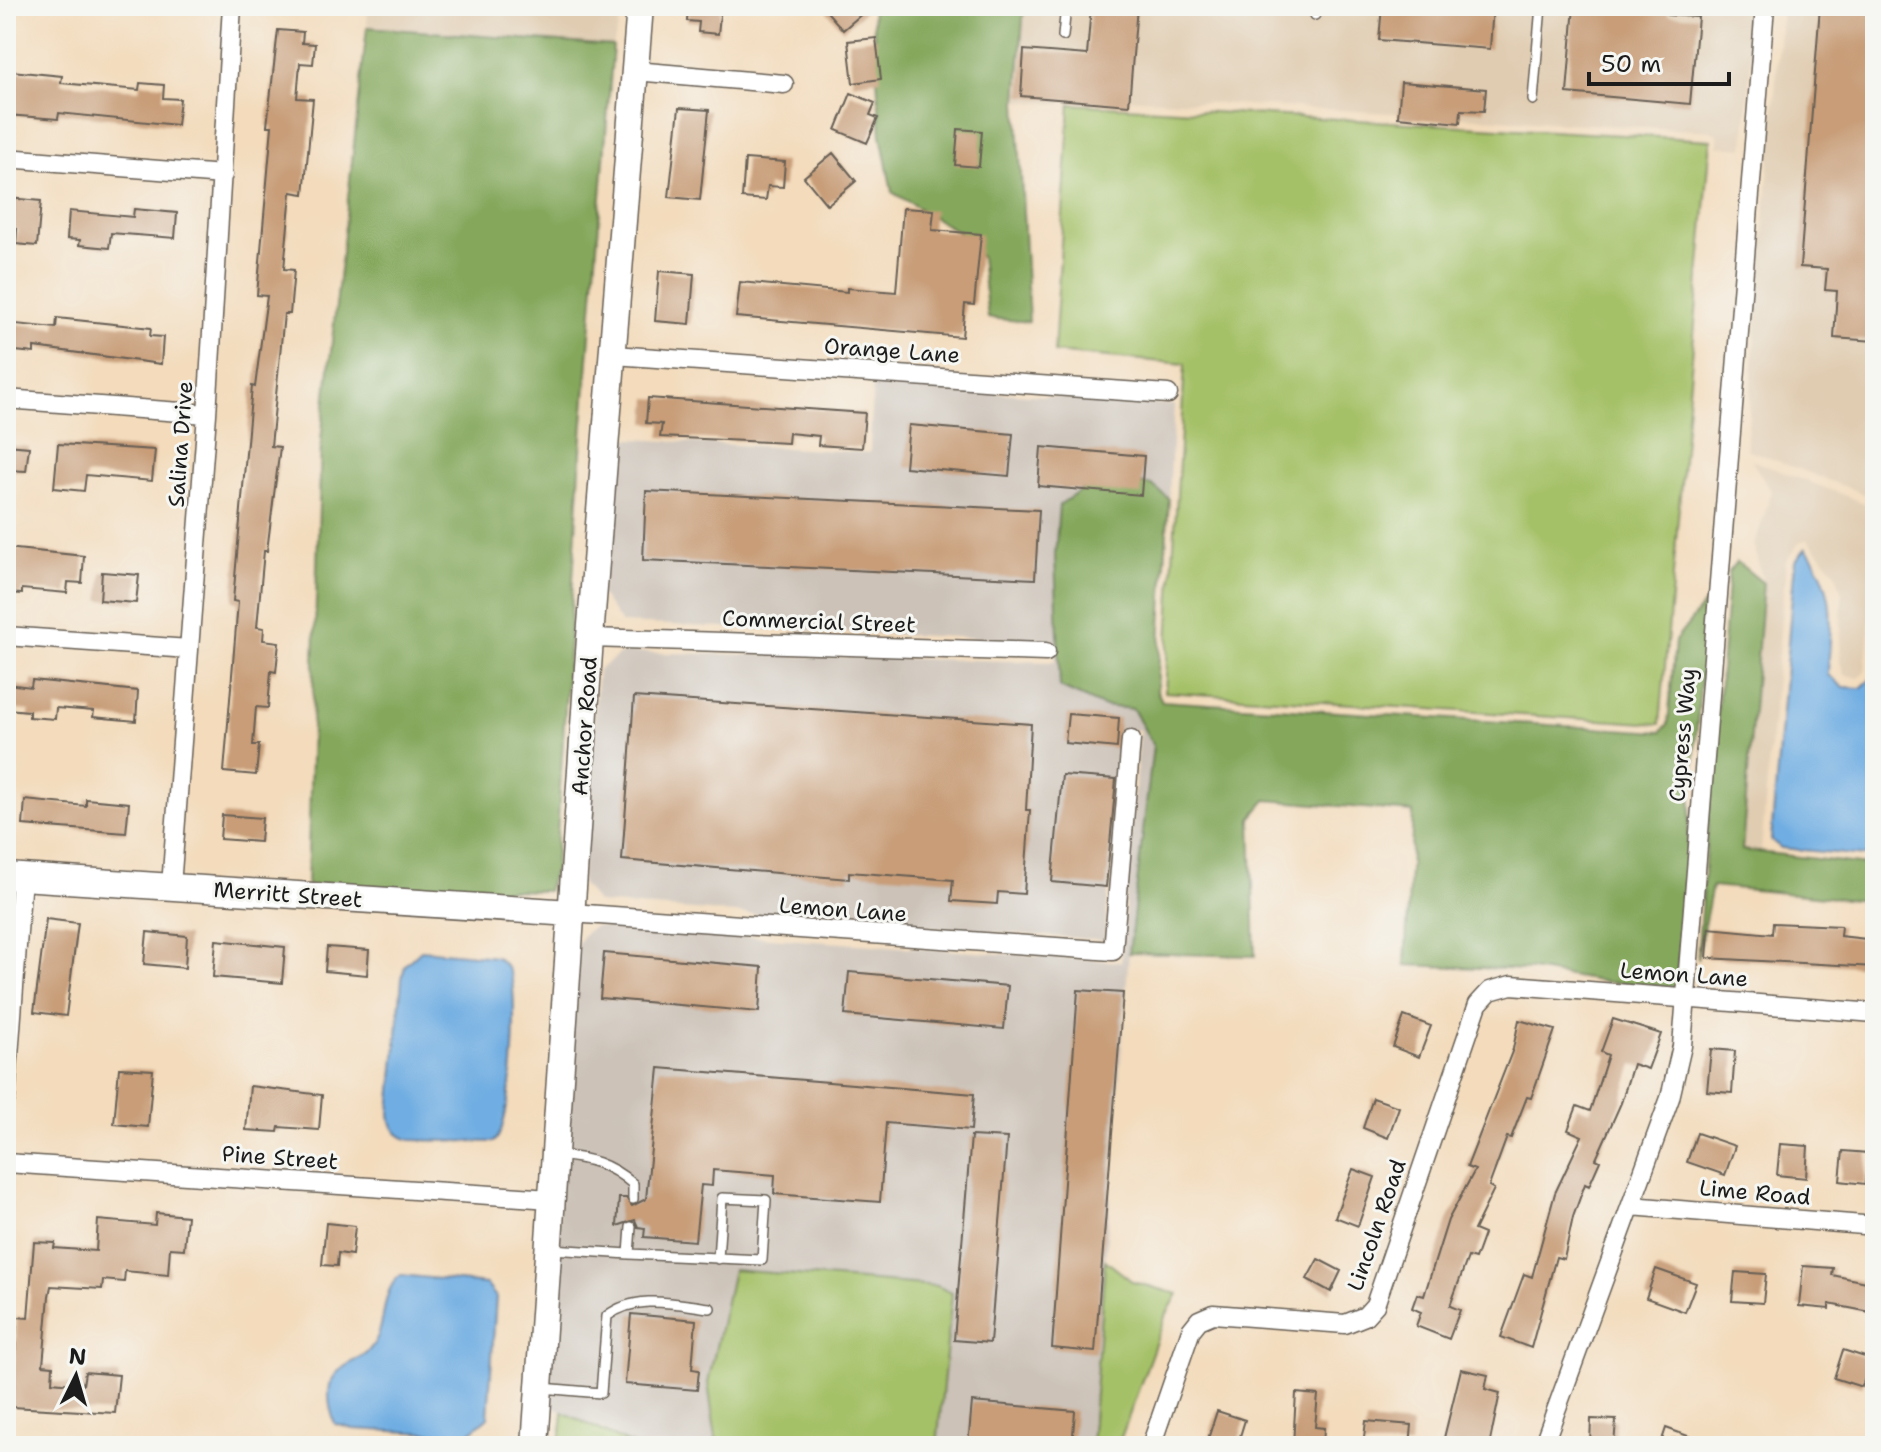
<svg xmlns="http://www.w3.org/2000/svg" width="1881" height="1452" font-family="'Shantell Sans',sans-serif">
	<rect width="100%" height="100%" fill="#f6f6f2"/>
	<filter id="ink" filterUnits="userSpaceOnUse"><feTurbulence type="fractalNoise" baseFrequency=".0125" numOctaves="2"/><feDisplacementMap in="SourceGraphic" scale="16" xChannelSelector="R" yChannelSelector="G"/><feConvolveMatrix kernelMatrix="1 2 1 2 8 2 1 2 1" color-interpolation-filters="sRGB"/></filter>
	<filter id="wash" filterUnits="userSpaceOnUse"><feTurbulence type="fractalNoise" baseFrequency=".006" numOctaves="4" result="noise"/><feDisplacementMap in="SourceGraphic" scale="32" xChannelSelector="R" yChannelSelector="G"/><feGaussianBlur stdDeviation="1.8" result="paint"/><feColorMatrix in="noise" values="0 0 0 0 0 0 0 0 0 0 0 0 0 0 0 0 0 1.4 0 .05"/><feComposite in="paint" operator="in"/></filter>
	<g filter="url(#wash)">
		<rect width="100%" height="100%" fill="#f3dbbc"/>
		<path fill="#e0ccb1" d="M368,6H624L613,46L367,27Z
			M1024,6H1755L1744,148L1718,146V135L1711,131L1070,95L1061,104L1017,101Z
			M1782,6H1875V498L1746,449Z
			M1751,460L1875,507V612L1870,620L1865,672L1859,678L1844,675L1840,662L1842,594L1836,573L1807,539L1800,542L1786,561L1761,852L1742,850L1763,583L1754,545L1772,492Z"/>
		<path fill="#ccc2b8" d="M873,384L1174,405L1169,499L1152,485L1060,505L1055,556L1060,687L1102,706L1133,709L1153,745L1129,953L1091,1446H937L951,1293L936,1286L734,1270L708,1383L717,1446H634L605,1429L547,1405L575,947L584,934L595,926L1121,962L1140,730L1122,729L1104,940L598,903L581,883L598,670L623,652L1055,662V641L621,623L601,595L616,438L870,453Z"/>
		<path fill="#a5c168" stroke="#606e42" stroke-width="2" d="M1070,104L1711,140L1660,724L1165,692L1185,364L1054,352Z
			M1105,1260L1133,1282L1178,1294L1165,1317L1118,1446H1091Z
			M733,1270L937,1286L952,1293L937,1446H717L708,1383Z
			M563,1412L634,1446H560Z"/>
		<path fill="#84a75c" stroke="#50623c" stroke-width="2" d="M872,6H1024L1017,101L1029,322L988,318L981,258L960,233L892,192L881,135Z
			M367,27L613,46L582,436L555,868L547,891L307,885L321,440Z
			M1101,477L1152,485L1169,499L1157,691L1162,701L1661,732L1668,724L1675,641L1707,600L1676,987L1606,982L1531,970L1405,965L1413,812L1266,800L1251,818L1255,956L1129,953L1153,745L1133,709L1102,706L1060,687L1055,556L1059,505Z
			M1737,562L1763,583L1742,850L1875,866V902L1712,886L1697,960L1729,572Z"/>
		<path fill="#70ade2" stroke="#46647f" stroke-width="2" d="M1806,548C1839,591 1830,624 1828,675L1843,687L1861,688L1873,677L1875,656V857L1781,848L1771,840L1795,561Z
			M421,950L496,957C503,963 509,967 511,976C518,1001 513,1127 494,1142L410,1140C396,1136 390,1126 390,1112L402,979L405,965Z
			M401,1275L486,1284L496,1297L488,1417L467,1435L353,1429L335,1424C331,1412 327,1399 330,1386C334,1366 357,1363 370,1349C389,1327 378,1292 401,1275Z"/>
		<g id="blocks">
			<path fill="#c89d78" d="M688,6H721L718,34L698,32L699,22L687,21Z
				M822,6H871L843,30Z
				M1091,6H1137L1129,105L1021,96L1024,50L1087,55Z
				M1382,6H1493L1490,49L1379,40Z
				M1574,6H1669L1668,15L1698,17L1690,104L1567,93Z
				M1820,6H1875V341L1834,338L1837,291L1825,290L1827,269L1800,267Z
				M278,30L303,32L302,43L315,44L313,64L300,63L297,98L313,99L304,194L291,192L284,269L294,270L290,314H284L271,446L280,447L267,551H264L257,627L264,628L263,640L279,642L276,672L271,671L268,708L256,707L253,745H259L256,775L224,772L238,602L233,601L236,566L252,386L255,387L267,296L257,295L272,126H267Z
				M876,38L881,79L853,83L848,41Z
				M11,71L62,76L61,83L139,90L140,83L164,85L163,98L180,99L177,125L59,113L58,119L7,115Z
				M1401,82L1486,89L1484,111L1461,110L1460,123L1398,117Z
				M851,93L875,103L870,115L878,118L867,143L836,130Z
				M679,108L709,110L700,200L669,197Z
				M958,129L982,131L979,167L955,165Z
				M833,153L856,181L827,205L804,177Z
				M745,159L785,162L783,187L768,186L766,200L742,198Z
				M7,198L41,201L37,246L16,244L17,229L6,228Z
				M903,208L934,210L932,230L981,234L974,305L965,304L962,337L736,317L740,282L847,292V288L896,292Z
				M134,209L177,213L175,238L111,233L109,248L79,245L80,240L67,239L69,211L133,217Z
				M659,271L694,274L690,324L655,321Z
				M57,318L151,328L150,336L163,337L161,364L34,347V353L6,350V323L56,328Z
				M648,398L865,413L862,448L818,445L819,436L789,433L788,443L660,437L662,424L646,423Z
				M909,425L1013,434L1009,476L905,467Z
				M58,444L155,450L152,481L86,475L84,491L54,488Z
				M6,445L29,447L26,471L6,470Z
				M1041,447L1144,456L1141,495L1038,486Z
				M646,491L1039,510L1035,579L643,560Z
				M6,548L84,556L82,583L68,582L67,593L22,589V594L6,593Z
				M102,572L139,575L136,603L100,600Z
				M32,680L138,691L136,721L93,717L94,711L56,708L55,719L29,717V711L6,709V684L31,687Z
				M634,697L1031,724L1026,810H1030L1024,894L998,892L997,904L951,901L953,880L849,872V879L622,860Z
				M1068,714L1119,718L1117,748L1065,743Z
				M1062,775L1116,779L1106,887L1052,882Z
				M86,799L129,803L126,833L23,825L25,800L86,806Z
				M222,815L262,818L260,842L220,839Z
				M46,919L78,923L66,1016L34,1012Z
				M1773,923L1841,926L1840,936L1875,940V967L1707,958L1709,928L1772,934Z
				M147,932L187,936L185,968L144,964Z
				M216,940L285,947L282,983L213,977Z
				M327,947L369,950L367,975L325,971Z
				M604,953L762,967L759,1012L600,998Z
				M849,972L1008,986L1004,1029L845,1015Z
				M1078,990L1123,993L1095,1352L1052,1348Z
				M1404,1016L1431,1026L1419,1057L1393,1047Z
				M1613,1019L1661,1034L1648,1069L1633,1064L1621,1103L1596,1159L1600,1161L1589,1186L1585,1184L1573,1217L1564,1259L1556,1257L1531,1348L1501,1337L1524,1274L1532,1277L1555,1193L1582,1136L1568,1130L1577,1106L1590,1111L1608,1055L1601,1052Z
				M1519,1020L1555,1030L1531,1098L1527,1097L1511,1138L1507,1137L1489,1186L1494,1189L1474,1230L1484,1234L1475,1259L1468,1257L1450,1306L1460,1310L1449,1339L1416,1326L1421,1312L1412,1308L1417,1294L1424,1296L1448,1220L1475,1170L1467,1167L1513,1049Z
				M1711,1049L1735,1051L1732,1093L1707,1091Z
				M119,1068L153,1070L148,1127L114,1124Z
				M659,1068L974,1094L971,1130L886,1123L880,1202L774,1194L775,1175L713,1170L712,1186L701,1185L695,1241L644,1237L645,1228L638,1227L635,1220L617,1226L619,1198H626L632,1206L646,1199Z
				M250,1086L322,1095L319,1130L279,1127L278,1132L246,1130Z
				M1373,1098L1399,1107L1388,1138L1363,1128Z
				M1697,1133L1735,1146L1725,1175L1687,1162Z
				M971,1136L1007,1138L990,1343L954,1340Z
				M1780,1144L1808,1146L1806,1178L1777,1175Z
				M1843,1151L1868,1153L1865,1184L1840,1181Z
				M1353,1169L1375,1177L1358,1226L1335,1217Z
				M156,1213L187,1216L184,1249L170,1248L168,1275L125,1271L124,1282L103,1280L102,1289L51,1286L49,1296L43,1365L53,1366L52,1382L83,1385L85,1372L119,1375L115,1413L12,1407L17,1317L28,1318L34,1242L55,1243L54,1248L96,1251L98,1220L155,1225Z
				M326,1223L355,1226L352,1255L338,1253L337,1266L322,1265Z
				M1318,1259L1341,1271L1331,1292L1307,1279Z
				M1803,1266L1833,1268L1832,1275L1875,1284V1313L1829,1304V1309L1799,1306Z
				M1656,1269L1696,1283L1685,1312L1646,1298Z
				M1735,1272L1766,1274L1763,1303L1732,1301Z
				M631,1314L696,1320L692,1369L699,1370L697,1390L625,1384Z
				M1843,1350L1871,1359L1862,1387L1834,1378Z
				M1461,1369L1488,1375L1485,1389L1500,1393L1489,1446H1442Z
				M1296,1393L1318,1395L1315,1427L1324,1428L1323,1446H1293Z
				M972,1402L1075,1411L1072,1446H968Z
				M1217,1411L1245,1420L1237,1446L1208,1439Z
				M1591,1419L1616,1420L1614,1446L1590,1444Z
				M1366,1421L1412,1425L1410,1446H1363Z
				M1666,1428L1710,1444V1446H1660Z"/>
		</g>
	</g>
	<g filter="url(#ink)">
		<use href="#blocks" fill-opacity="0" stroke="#675f54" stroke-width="2"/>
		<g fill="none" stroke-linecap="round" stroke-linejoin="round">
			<g stroke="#675f54" stroke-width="12">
				<path id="lane" d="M1315,15L1317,6
					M1063,36L1066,6
					M1533,100L1541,6
					M557,1155C588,1158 609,1163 633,1184V1199
					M552,1249L629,1254L631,1227
					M629,1254L762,1260L766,1200L722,1198L718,1259
					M542,1388L601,1393L607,1316C637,1293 676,1304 710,1308"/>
			</g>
			<g stroke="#675f54" stroke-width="21">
				<path id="street" d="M635,71L784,84
					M6,158L223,175
					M614,355L1168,394
					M6,399L207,414
					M6,636L189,649
					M590,638L1046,652
					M171,886L207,414L232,6
					M571,913L1113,951L1131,740
					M6,1098L22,877
					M6,1163L551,1199
					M1631,1206L1875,1226
					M1151,1446L1191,1330L1199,1320L1213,1314L1345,1324L1365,1316L1375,1305L1478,1004L1490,991L1511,985L1875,1013
					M1543,1446L1670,1098L1682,1046L1765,6"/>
			</g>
			<g stroke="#675f54" stroke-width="29">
				<path id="secondary" d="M6,876L571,913
					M535,1446L590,638L640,6"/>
			</g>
			<use href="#lane" stroke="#fff" stroke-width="9"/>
			<use href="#street" stroke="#fff" stroke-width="18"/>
			<use href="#secondary" stroke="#fff" stroke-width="26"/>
		</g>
	</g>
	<g text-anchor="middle" stroke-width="6" stroke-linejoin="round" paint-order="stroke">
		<g font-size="22" fill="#1c1c1c" stroke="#f6f6f2">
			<text transform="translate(892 350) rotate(4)" y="8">Orange Lane</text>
			<text transform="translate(180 444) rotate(-86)" y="8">Salina Drive</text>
			<text transform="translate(819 621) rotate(2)" y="8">Commercial Street</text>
			<text transform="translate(584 726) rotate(-86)" y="8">Anchor Road</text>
			<text transform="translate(1682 735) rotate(-85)" y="8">Cypress Way</text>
			<text transform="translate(288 894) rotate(4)" y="8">Merritt Street</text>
			<text transform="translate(843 909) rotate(4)" y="8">Lemon Lane</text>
			<text transform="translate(1684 974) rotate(4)" y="8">Lemon Lane</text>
			<text transform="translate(280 1157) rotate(4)" y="8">Pine Street</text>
			<text transform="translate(1755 1192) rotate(5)" y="8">Lime Road</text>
			<text transform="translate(1376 1225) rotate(-71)" y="8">Lincoln Road</text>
		</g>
	</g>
	<rect width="1881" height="1452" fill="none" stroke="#f6f6f2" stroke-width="32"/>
	<g transform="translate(76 1376) rotate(5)" stroke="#f6f6f2" stroke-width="6" paint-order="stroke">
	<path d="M0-6L14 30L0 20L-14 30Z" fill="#1c1c1c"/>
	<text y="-12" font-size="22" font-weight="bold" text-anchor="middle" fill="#1c1c1c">N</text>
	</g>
	<path d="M1589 72v12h140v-12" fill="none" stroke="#1c1c1c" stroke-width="4"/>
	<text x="1601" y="72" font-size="24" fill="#1c1c1c" stroke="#f6f6f2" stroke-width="6" paint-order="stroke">50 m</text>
</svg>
